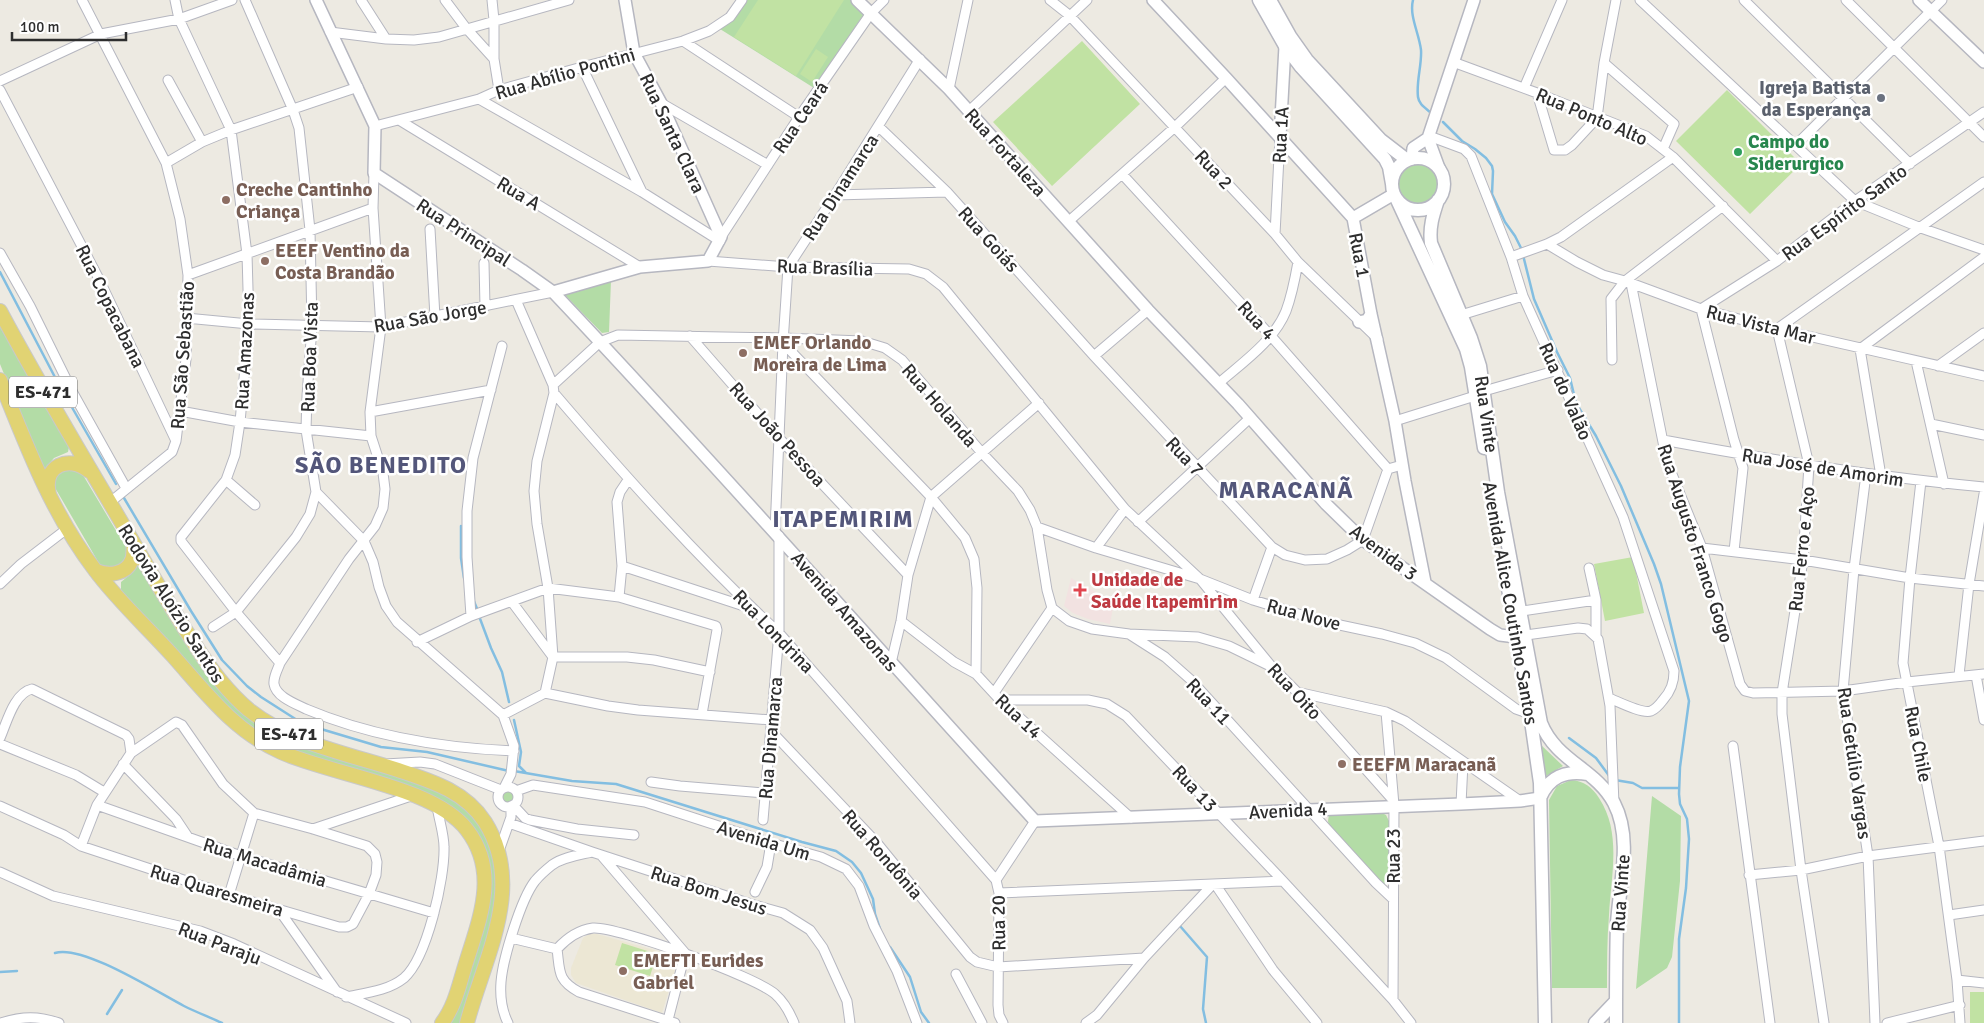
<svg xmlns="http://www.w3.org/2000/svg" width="1984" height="1023" font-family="Signika,sans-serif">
	<rect width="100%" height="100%" fill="#edeae2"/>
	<path fill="#ece7d4" d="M589,934H597L679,957L662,1013L576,983L571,975V968L583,938Z"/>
	<path fill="#f2e2e1" d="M1071,578L1114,602L1110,624L1088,619L1073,613L1064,606Z"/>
	<path fill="#b3dca6" d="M746,0H855L864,14L814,88L720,29L734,17Z
		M1396 185a23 23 0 1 1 46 0a23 23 0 1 1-46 0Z
		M611,280L609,332L602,333L564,294Z
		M0,317L69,447L68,452L54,458L48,465L44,473L0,364Z
		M59,470H80L127,549L128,553L122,566L103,567L100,565L54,486Z
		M138,563L191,652L209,678L280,737L321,753L426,784L457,799L487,833L501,894L462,1023H448L490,902L491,874L459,813L442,801L433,796L289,752L236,719L121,592V582L132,573Z
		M1541,745L1563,766L1546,776Z
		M1571,780C1584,781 1592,787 1599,798C1622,833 1611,875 1609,915C1607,939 1607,964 1607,988H1552L1549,800L1557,786Z
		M499 797a9 9 0 1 1 18 0a9 9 0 1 1-18 0Z
		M1652,796L1681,816L1680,881L1672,957L1667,968L1636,989Z
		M1380,812L1386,815L1389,821L1390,878L1385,884L1382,883L1329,826L1328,821L1329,815Z"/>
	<path fill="#c1e2a3" d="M758,0H844L796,76L734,37Z
		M1082,41L1140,104L1052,186L993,122Z
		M816,49L828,57L812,82L800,74Z
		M1727,90L1801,164L1750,214L1676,141Z
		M1633,557L1644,613L1605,621L1594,564Z
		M622,943L657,954L650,976L615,965Z
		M1970,992H1984V1023H1970Z"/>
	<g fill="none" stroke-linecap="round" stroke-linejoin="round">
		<path stroke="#83bee1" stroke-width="2.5" d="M1413,0C1409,16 1419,33 1421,50C1422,65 1416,81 1418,97C1419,104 1424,107 1430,112
			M1443,122L1462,141L1475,149L1486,158L1492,166L1493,171L1492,194L1505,222L1515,236L1522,250
			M1523,255L1534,299L1557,352L1570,378L1576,403L1596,436L1621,486L1654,564L1661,584L1689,701L1680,767L1679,794L1680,804L1687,819L1689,839L1686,888L1679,939V1023
			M0,272L58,383L116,484
			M124,498L191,611L222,660L247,686L261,697L297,720L311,726L381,747L427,752L509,771
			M461,526V558L464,578
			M473,599L478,611
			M479,616L491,648L502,672L509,702
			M514,720L521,752L519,766L526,773
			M1569,738L1596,758L1610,777
			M514,771L572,781L616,784L802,842L836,851L852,862L861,873L873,899L875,914L880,929
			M1615,780L1633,783L1642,788H1679
			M1180,926L1207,957L1203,1009L1206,1023
			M890,947L910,977L921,1012L929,1023
			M55,953C82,944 157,992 184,1006C196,1012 209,1017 222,1023
			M0,972L17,971
			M107,1014L122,990"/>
		<g stroke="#b6b7c0" stroke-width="11">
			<path id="minor" d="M82,0L166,163L180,219L188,275L186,359L176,441
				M175,0L179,19L231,130L247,254L249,324L240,422L235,455L226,480L181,537V541L236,612L280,663
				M361,0L386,39
				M445,0L466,28L494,59
				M492,0L494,20V59L499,90
				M1050,0L1069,15L1275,234L1298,262L1378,339
				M1640,0L1855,201L1921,228L1984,250
				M1744,0L1910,164
				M1846,0L1984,137
				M330,32L386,39L414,40L439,37L569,0
				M683,41L799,117
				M1453,62L1537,93L1646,136L1673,157L1777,261
				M1604,63L1674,124L1663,149
				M582,67L642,192
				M168,80L202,142
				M0,81L101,34L179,19L232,0
				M1524,88L1562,0
				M949,89L968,0
				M0,90L99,279L176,441L172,452L114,499L108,502
				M1537,93L1554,150H1565L1572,145L1597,118L1604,63L1616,0
				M479,99L642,192L720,241
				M661,103L768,165
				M969,111L1087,0
				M399,120L640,267
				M375,126L479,99L499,90L582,67L683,41L709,31L730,17L742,0
				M878,126L947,192L1094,356L1272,547L1285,555L1305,560L1327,559L1347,550L1363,540L1388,469L1402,465
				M1429,136L1464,149L1471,156L1511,257L1523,296L1623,517L1674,671C1674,683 1671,691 1663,700C1660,704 1656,709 1651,711C1642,714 1619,702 1609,698
				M1796,145L1942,0
				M166,163L202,142L231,130L358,87
				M374,173L373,208L381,327L370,412L371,436L383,473L385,489L383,508L375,526L349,559L280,663C278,669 273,677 274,684C276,697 296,704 306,709C372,737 443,748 514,751
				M1122,174L1271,336L1388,469
				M835,195L947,192
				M1069,221L1175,127L1226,78
				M430,229L435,317
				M1275,234L1280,137
				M721,237L799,117L871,13L884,0
				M1547,244L1577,262L1603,275L1625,281L1701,309L1777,329L1984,376
				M0,253L30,306L73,393L126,488
				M1511,257L1547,244L1561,237L1673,157
				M708,261L788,267L909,269L926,274L943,287L1125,509L1200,579L1272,667L1297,692L1393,800
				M484,263L485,307
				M188,275L373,208
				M1631,283L1667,462L1702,548L1740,684L1745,691L1753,693L1843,691L1907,682L1984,674
				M516,300L553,385L554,393L537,461L534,491L537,524L548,588L553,657L545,693
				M1701,309L1777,261L1855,201L1984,112
				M1701,309L1734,440L1743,468L1734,551
				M1461,315L1523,296
				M186,318L249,324L381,327L553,292
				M690,336L779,438L908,575
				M783,343L931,497L965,538L974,559L977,588L976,674
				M1094,356L1148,310
				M1612,360L1611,299L1625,281L1723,206
				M1916,361L1944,484
				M1938,366L1984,333
				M1219,383C1242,363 1274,341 1286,311C1292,295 1295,279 1298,262
				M553,385L600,342L618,335L783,338L862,341L885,348L902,360L982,453L1018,491L1030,510L1037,527L1047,590L1052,608L1069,621L1092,629L1129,634L1165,657L1191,680L1376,883L1393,899
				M1484,391L1558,370
				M554,393C625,476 698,558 779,633L996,880L999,893L998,1005L999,1015L1003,1023
				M180,411L240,422L371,436
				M370,412L491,390
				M1395,421L1475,396
				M1931,424L1984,435
				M1663,440C1770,460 1876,477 1984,487
				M1866,474L1854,569L1843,691L1868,856L1875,1023
				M1881,476L1860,349L1984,257
				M226,480L255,505
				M1921,481L1910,578L1903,663L1939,846L1957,980L1960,1023
				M316,492L364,541L373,562L379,587L386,606L397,622L503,715L514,746L511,774L504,788
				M1138,522L1250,418
				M1037,527L1096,548L1200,579L1253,600L1321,621L1382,634L1415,643L1446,658L1516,709L1530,714
				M775,531L783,343L788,267L835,195L920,59
				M1096,548L1125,509
				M1702,548L1803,560L1910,578L1984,586
				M622,566L750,608
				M1589,568L1596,600V635
				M0,584L21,564L68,528
				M619,597L622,566L617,502L620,492L628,480
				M1253,600L1272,547
				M512,602L553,657
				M1522,611L1596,600
				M471,616L467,557V511L473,458L502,346
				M901,621L954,662L976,674L1000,700L1131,818
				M213,627L236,612L296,537L310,514L316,492L306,430L307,396L312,326L310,230L299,128L293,110L245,0
				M1129,634L1198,637L1229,646L1268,665
				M1526,635L1578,628L1587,629L1598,639L1610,706L1614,804
				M417,642L471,616L548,588L619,597L716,626L717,630L702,714
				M553,657H627L654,660L710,672
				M891,663L901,621L908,575L931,497L1039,403
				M1959,675L1969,584L1984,494
				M1976,675L1984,720
				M1297,692L1386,712L1405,721L1520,801
				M994,693L1052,608
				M1000,700H1088L1107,704L1126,716L1283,881L1393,1000L1411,1023
				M1386,712L1394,805L1393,1000
				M503,715L545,693L608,706L638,710L772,720
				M772,732L877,843L970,957L977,962L998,967L1144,958
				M0,738C7,722 14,693 32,689L126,735L129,739L131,753
				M0,744L76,775L104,792
				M1733,746L1770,1023
				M123,764L176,819L188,837
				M385,764L420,762L435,764L501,790
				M651,782L680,786L765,793
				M498 797a10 10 0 1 1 20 0a10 10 0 1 1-20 0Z
				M516,791L533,785L645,802L771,843L821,857L846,869L859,886L874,926L897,971L917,1023
				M1461,804L1463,763
				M97,805L241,856L434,913
				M513,805L525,818L530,820L577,829L634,835
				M0,806L64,835L81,846L229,895L339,927H347L353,924L369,894L376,875L377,862L375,854L367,846L313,829L254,813L223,784L182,725L176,722L131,753L97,805L81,846
				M763,820L779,633V536
				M509,823L592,852L751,904L783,913L810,930L823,948L847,1001L850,1023
				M313,829L414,795
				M499,851L511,817V806
				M601,855L685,953
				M0,872L53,896L200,931L234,944L406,1023
				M1749,875L1801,870L1868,856L1984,841
				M996,880L1035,821
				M1215,884L1273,970L1317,1023
				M755,892L767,867L771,843
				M999,893L1283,881
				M229,895L254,813
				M279,910L337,992
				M1949,915L1984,910
				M511,938L557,949
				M557,949C566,939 579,930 593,928C617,926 756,977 775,994C784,1002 790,1013 794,1023
				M557,949C560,971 557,980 579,992L675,1023
				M956,974L982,1023
				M1957,980L1984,983
				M346,997C365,993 388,991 404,978C427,958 445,878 444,847C444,834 439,820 437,806
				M668,1020L685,954
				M1,1023C22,1016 39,1016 59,1023
				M508,1023C502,1011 500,995 501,982C503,958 521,899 535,881C540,875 547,869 552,865C563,857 579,855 592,852
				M1086,1023L1097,1015L1144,958L1213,884
				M1824,1023L1801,870L1782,714V693L1803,560L1809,465L1777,329L1984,182
				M1887,1023L1960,1005"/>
		</g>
		<g stroke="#b6b7c0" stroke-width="14">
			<path id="tertiary" d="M316,0L375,126L374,173L522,270L553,292C717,465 874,645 1035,821L1461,804L1520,801L1540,798
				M857,0L949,89L1148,310L1238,404L1326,504L1363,540L1490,629L1500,635L1516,637
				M1153,0L1226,78L1353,218L1371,314L1395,421L1405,481L1425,582
				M1919,0L1984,62
				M1280,137L1285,46L1289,44
				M1412,159L1413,148L1428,138
				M1439,168L1428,138L1474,0
				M1353,218L1394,194
				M553,292L640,267L708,261L721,237L661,103L634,53L625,0
				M1359,322L1367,320L1371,314"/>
		</g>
		<g stroke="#b6b7c0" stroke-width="15">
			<path id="secondary" d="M1259,0L1285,46L1301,67L1385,159L1389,167L1392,184
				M1270,0L1290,36L1307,60L1381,140L1407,160
				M1392 184a26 26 0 1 1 52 0a26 26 0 1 1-52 0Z
				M1397,200L1466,349L1471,367L1484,448
				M1438,200C1433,215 1429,227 1431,243L1471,338L1480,366L1498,492L1541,723C1556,761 1596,769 1614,803C1633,839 1619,886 1617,924C1616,957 1616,990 1616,1023
				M1504,566L1530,714L1540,783L1545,1023
				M1540,798C1549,777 1565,770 1588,774
				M1595,1023L1616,1001"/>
		</g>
		<g stroke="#c9c9c9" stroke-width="16">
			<path id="primary" d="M0,311C42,390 88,465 133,542C152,575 171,608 192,640C208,666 225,690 249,710C291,743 348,754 398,770C431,781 465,791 485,822C526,887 484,958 467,1023
				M0,380C27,447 51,512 95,570C118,601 147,627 173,656C206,693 234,731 281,752C332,775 435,787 467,830C500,873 479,920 465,966C459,985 455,1006 442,1023
				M49,494C42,466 69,454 89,471
				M96,571C108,576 126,575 132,560C134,556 133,549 134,544"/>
		</g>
		<use href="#minor" stroke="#fff" stroke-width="9"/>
		<use href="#tertiary" stroke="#fff" stroke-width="11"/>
		<use href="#secondary" stroke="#fff" stroke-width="12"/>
		<use href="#primary" stroke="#e1d373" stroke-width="14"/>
	</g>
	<circle fill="#6b7280" stroke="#fff" stroke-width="2" cx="1881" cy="98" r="5"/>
	<circle fill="#2e9e5b" stroke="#fff" stroke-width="2" cx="1738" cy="152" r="5"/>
	<g fill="#8d6e63" stroke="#fff" stroke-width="2">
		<circle cx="226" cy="200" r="5"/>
		<circle cx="265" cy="261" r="5"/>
		<circle cx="743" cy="353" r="5"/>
		<circle cx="1342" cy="764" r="5"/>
		<circle cx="623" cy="971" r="5"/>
	</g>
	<path fill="#e0444e" stroke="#fff" stroke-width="2" d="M1077.5 582.5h5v5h5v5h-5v5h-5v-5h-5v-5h5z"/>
	<g text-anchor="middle" stroke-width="5" stroke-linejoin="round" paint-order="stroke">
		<g fill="#fff" stroke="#6d6d6d" stroke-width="1">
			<rect x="9" y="376.5" width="68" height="31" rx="4"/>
			<rect x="255" y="718.5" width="68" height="31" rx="4"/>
		</g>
		<g font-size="18" font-weight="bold" fill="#2e2e2e">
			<text x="43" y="398">ES-471</text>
			<text x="289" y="740">ES-471</text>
		</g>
		<g font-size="19" fill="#2e2e2e" stroke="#fff">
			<text transform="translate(565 73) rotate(-16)" y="7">Rua Abílio Pontini</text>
			<text transform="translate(1592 116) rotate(23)" y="7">Rua Ponto Alto</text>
			<text transform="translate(800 117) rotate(-56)" y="7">Rua Ceará</text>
			<text transform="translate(673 133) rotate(65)" y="7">Rua Santa Clara</text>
			<text transform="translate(1280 135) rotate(-87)" y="7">Rua 1A</text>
			<text transform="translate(1006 152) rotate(48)" y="7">Rua Fortaleza</text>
			<text transform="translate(1214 169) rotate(47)" y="7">Rua 2</text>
			<text transform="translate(840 187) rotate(-57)" y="7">Rua Dinamarca</text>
			<text transform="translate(519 193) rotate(31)" y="7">Rua A</text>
			<text transform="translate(1844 212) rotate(-36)" y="7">Rua Espírito Santo</text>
			<text transform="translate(464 232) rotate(33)" y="7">Rua Principal</text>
			<text transform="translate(989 239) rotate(48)" y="7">Rua Goiás</text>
			<text transform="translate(1360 255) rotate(79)" y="7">Rua 1</text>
			<text transform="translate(825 267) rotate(2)" y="7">Rua Brasília</text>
			<text transform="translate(111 306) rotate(64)" y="7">Rua Copacabana</text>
			<text transform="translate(430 316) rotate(-10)" y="7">Rua São Jorge</text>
			<text transform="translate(1257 320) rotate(47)" y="7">Rua 4</text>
			<text transform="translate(1761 324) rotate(14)" y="7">Rua Vista Mar</text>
			<text transform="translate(244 351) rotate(-87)" y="7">Rua Amazonas</text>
			<text transform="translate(182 355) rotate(-86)" y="7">Rua São Sebastião</text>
			<text transform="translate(309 357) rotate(-88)" y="7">Rua Boa Vista</text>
			<text transform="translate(1566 391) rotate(66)" y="7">Rua do Valão</text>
			<text transform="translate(940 405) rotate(49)" y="7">Rua Holanda</text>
			<text transform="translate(1487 414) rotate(82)" y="7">Rua Vinte</text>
			<text transform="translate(778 434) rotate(48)" y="7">Rua João Pessoa</text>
			<text transform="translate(1185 456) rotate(47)" y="7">Rua 7</text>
			<text transform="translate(1823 467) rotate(9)" y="7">Rua José de Amorim</text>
			<text transform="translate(1696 543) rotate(72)" y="7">Rua Augusto Franco Gogo</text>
			<text transform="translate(1801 549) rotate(-84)" y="7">Rua Ferro e Aço</text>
			<text transform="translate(1384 552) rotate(37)" y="7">Avenida 3</text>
			<text transform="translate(172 603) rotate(58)" y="7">Rodovia Aloízio Santos</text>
			<text transform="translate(1511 603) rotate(80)" y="7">Avenida Alice Coutinho Santos</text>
			<text transform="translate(845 611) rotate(49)" y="7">Avenida Amazonas</text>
			<text transform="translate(1304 614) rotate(15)" y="7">Rua Nove</text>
			<text transform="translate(774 631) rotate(46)" y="7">Rua Londrina</text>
			<text transform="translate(1295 691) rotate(47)" y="7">Rua Oito</text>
			<text transform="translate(1209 701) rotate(47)" y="7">Rua 11</text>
			<text transform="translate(1019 716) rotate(43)" y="7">Rua 14</text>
			<text transform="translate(770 738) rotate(-85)" y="7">Rua Dinamarca</text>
			<text transform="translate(1919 744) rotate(79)" y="7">Rua Chile</text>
			<text transform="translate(1855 763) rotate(82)" y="7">Rua Getúlio Vargas</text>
			<text transform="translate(1195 788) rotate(47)" y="7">Rua 13</text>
			<text transform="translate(1288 810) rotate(-3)" y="7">Avenida 4</text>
			<text transform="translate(764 840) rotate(17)" y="7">Avenida Um</text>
			<text transform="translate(883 854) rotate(49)" y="7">Rua Rondônia</text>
			<text transform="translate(1393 856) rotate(-90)" y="7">Rua 23</text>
			<text transform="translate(265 862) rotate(17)" y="7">Rua Macadâmia</text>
			<text transform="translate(217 890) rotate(17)" y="7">Rua Quaresmeira</text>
			<text transform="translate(709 890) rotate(18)" y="7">Rua Bom Jesus</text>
			<text transform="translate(1620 893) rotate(-86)" y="7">Rua Vinte</text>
			<text transform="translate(998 923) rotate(-91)" y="7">Rua 20</text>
			<text transform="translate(220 943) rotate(21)" y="7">Rua Paraju</text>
		</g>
		<g font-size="19" font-weight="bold" fill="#5b616d" stroke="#fff" text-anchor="end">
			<text x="1871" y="94">Igreja Batista<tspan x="1871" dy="22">da Esperança</tspan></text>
		</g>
		<g font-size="19" font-weight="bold" fill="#27864d" stroke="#fff" text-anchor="start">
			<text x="1748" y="148">Campo do<tspan x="1748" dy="22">Siderurgico</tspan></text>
		</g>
		<g font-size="19" font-weight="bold" fill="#785e54" stroke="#fff" text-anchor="start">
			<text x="236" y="196">Creche Cantinho<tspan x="236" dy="22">Criança</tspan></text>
			<text x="275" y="257">EEEF Ventino da<tspan x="275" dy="22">Costa Brandão</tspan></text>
			<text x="753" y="349">EMEF Orlando<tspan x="753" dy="22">Moreira de Lima</tspan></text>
			<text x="1352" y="771">EEEFM Maracanã</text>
			<text x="633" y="967">EMEFTI Eurides<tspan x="633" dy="22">Gabriel</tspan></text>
		</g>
		<g font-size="19" font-weight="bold" fill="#be3a42" stroke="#fff" text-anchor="start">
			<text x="1091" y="586">Unidade de<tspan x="1091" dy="22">Saúde Itapemirim</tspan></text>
		</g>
		<g font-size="24" font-weight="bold" letter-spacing="1" fill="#53567a" stroke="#fff">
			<text x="381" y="473">SÃO BENEDITO</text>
			<text x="1286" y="498">MARACANÃ</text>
			<text x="843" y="527">ITAPEMIRIM</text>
		</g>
	</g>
	<path d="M12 32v8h114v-8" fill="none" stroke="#2e2e2e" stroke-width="2.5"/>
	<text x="20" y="32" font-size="15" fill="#2e2e2e" stroke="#ffffff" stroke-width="4" paint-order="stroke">100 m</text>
</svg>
